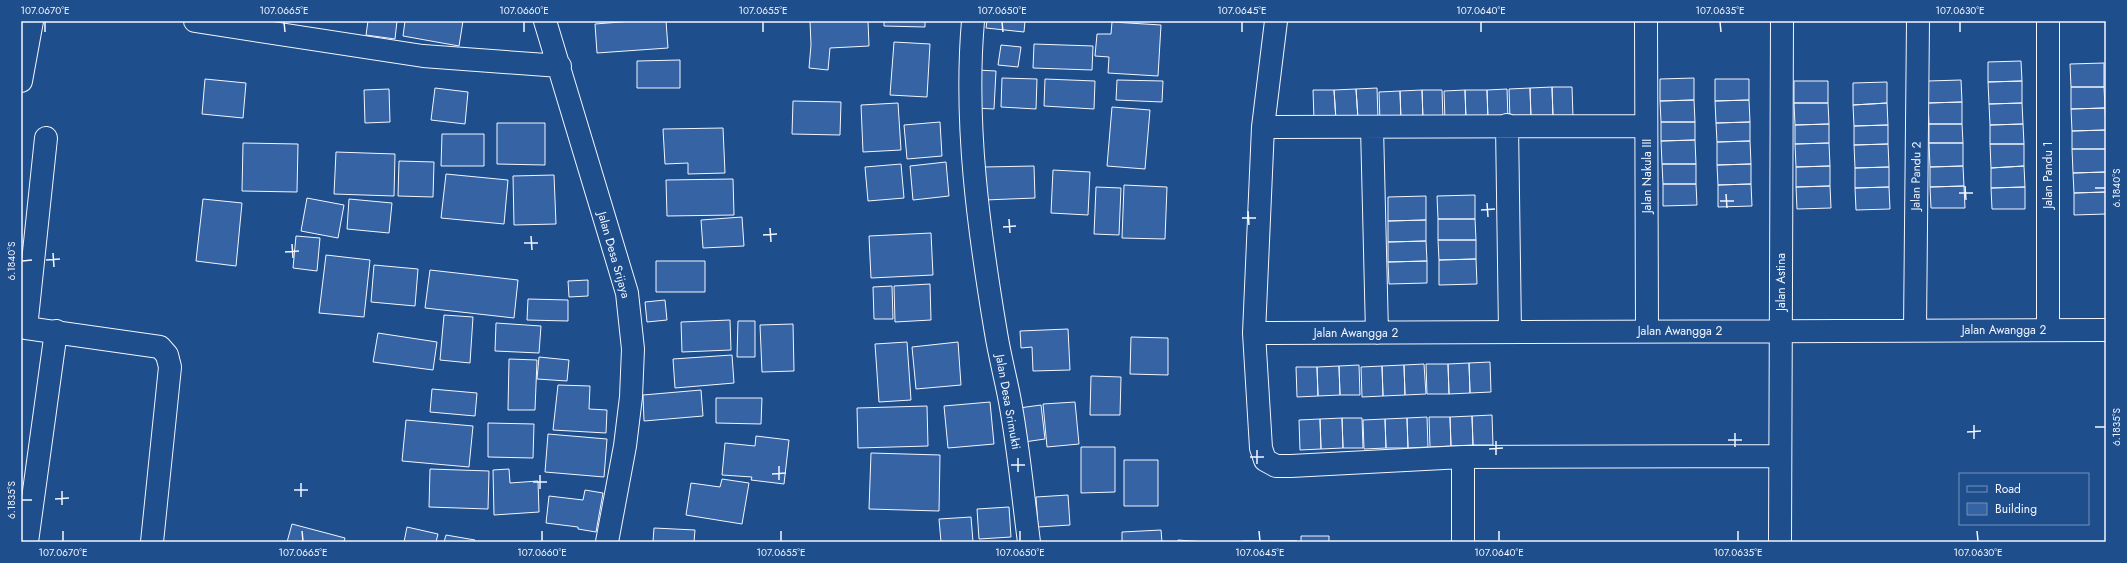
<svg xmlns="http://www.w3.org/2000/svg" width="2127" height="563" font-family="Jost,sans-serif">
	<rect width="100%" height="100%" fill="#1f4e8c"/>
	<path fill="#3563a3" stroke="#f2f6ff" d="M368,21H397L395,39L366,35Z
		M405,21H463L459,46L403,36Z
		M633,21H666L668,48L597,53L595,24Z
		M810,21H868L869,46L830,48L828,70L809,68L811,45Z
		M884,21H925V27L884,26Z
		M987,21H1025L1024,32L986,28Z
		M1112,22L1161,25L1158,76L1108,73L1109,57L1095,56L1097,34H1111Z
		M894,42L930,44L927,97L890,95Z
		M1034,44L1093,46L1092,70L1033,68Z
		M1001,45L1021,47L1018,67L998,65Z
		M680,60V88H637V61Z
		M2021,61L2022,81L1988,82V62Z
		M2104,63V87H2071L2070,64Z
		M977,70L996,71L994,109L975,108Z
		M1002,78L1037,79L1036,109L1001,107Z
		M1694,78V100L1660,101V79Z
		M205,79L246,83L243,118L202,114Z
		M1045,79L1095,81L1094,109L1044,106Z
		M1715,79H1749V100L1715,101Z
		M1117,80L1163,81L1162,102L1116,100Z
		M1961,80L1962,102L1928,103V81Z
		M1794,81H1828V103H1794Z
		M2022,81V103L1989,104L1988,82Z
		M1887,82V103L1853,105V83Z
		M1552,87L1553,117L1531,118L1530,88Z
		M1552,87H1572L1573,117H1553Z
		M2071,87H2104L2105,108L2071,109Z
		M435,88L468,92L465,124L431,120Z
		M1377,88L1378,118L1358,119L1356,89Z
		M1530,88L1531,118L1510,119L1509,89Z
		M389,89L390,122L365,123L364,90Z
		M1356,89L1358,119L1336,120L1334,90Z
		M1507,89L1508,119L1488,120L1487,90Z
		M1313,90H1334L1336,120H1314Z
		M1422,90H1442L1443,119L1423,120Z
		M1422,90L1423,120L1401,121L1400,91Z
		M1465,90L1466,120L1445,121L1444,91Z
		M1465,90H1487L1488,120H1466Z
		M1400,91L1401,121L1380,122L1379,92Z
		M1694,100L1695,122H1661L1660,101Z
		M1749,100L1750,122L1716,123L1715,101Z
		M793,101L841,102L840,135L792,134Z
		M1962,102V124H1929L1928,103Z
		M898,103L901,150L863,152L861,105Z
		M1794,103H1828L1829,124L1795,125Z
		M1887,103L1888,125L1854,126L1853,105Z
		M2022,103L2023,124L1990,125L1989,104Z
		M1112,107L1150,110L1145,169L1107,166Z
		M2105,108L2106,130L2072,131L2071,109Z
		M940,122L942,156L907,159L904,125Z
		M1661,122H1695V140L1661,141Z
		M1750,122V141L1717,142L1716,123Z
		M497,123H545V165L497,164Z
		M1829,124V143L1795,144V125Z
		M1929,124H1962L1963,143H1929Z
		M2023,124L2024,144H1990V125Z
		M1888,125V144L1854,145V126Z
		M723,128L725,173L688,174V163L665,164L663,129Z
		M2106,130V149H2072V131Z
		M442,134H484V166H441Z
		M1695,140L1696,164H1662L1661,141Z
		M1750,141L1751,164L1717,165V142Z
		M243,143L298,144L297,192L242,191Z
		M1829,143L1830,166L1796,167L1795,144Z
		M1929,143H1963V166L1930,167Z
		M1888,144L1889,167L1855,168L1854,145Z
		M1990,144H2024V166L1991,168Z
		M2072,149H2106V172L2073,173Z
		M336,152L395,154L394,196L334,194Z
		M399,161L434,162L433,197L398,196Z
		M946,162L949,196L913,200L910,166Z
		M901,164L904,198L868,201L865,167Z
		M1662,164H1696V184H1663Z
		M1751,164V184L1718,185L1717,165Z
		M1034,166L1035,198L985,200L984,167Z
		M1830,166V186L1796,187V167Z
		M1963,166L1964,186L1930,187V167Z
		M2024,166L2025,187L1991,188V168Z
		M1889,167V187L1855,188V168Z
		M1053,170L1090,172L1088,215L1051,213Z
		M2106,172V192L2074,193L2073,173Z
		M446,174L508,180L504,224L441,218Z
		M554,175L556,224L514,225L513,176Z
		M733,179L734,215L667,216L666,180Z
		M1663,184H1696L1697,205L1663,206Z
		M1751,184L1752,206L1718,207V185Z
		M1124,185L1167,187L1165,239L1122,238Z
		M1830,186L1831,208L1797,209L1796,187Z
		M1964,186L1965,208H1931L1930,187Z
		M1096,187L1121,188L1119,235L1094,234Z
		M1889,187L1890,209L1856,210L1855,188Z
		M2025,187V209H1992L1991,188Z
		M2106,192V214L2074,215V193Z
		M1475,195V219H1438L1437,196Z
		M1426,196V220L1388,221V197Z
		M307,198L344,205L338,238L301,231Z
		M203,199L242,203L236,266L196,261Z
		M349,199L392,203L389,233L347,229Z
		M742,217L744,246L703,248L701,220Z
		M1438,219H1475L1476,240H1438Z
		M1426,220V241L1388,242V221Z
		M931,233L933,275L871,278L869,236Z
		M296,236L320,238L317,271L293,268Z
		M1438,240H1476V259L1439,260Z
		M1426,241L1427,261L1388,262V242Z
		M326,255L370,260L364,317L319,313Z
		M1476,259L1477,284L1439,285V260Z
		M656,261H705V292H656Z
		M1427,261V283L1389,284L1388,262Z
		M374,265L418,269L415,306L371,302Z
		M430,270L518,280L514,318L425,308Z
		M588,280V296L569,297L568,281Z
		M930,284L931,320L895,322L894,286Z
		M892,286L893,319H874L873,287Z
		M528,299L568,300V321L527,320Z
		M665,300L667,320L647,322L645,302Z
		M444,315L473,317L470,363L440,360Z
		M730,320L731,350L682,352L681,322Z
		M738,321H755V357H737Z
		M496,323L541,326L539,353L495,351Z
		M793,324L794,371L762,372L760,325Z
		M1068,329L1070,370L1033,371L1032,347L1021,348L1020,331Z
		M378,333L437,342L433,370L373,362Z
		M1131,337L1168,338V375L1130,374Z
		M907,342L911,400L879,402L875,344Z
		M958,342L961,385L916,389L912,347Z
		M732,355L734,383L675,388L673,359Z
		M539,357L569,360L567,381L537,379Z
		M509,359L537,360L535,410H508Z
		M1490,362L1491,392L1470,393L1469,363Z
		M1469,363L1470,393L1449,394L1448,364Z
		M1424,364L1426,394L1405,395L1404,365Z
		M1426,364H1448L1449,394H1427Z
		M1359,365L1360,395H1340L1339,366Z
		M1404,365L1405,395L1383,396L1382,366Z
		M1339,366L1340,395L1318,396L1317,367Z
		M1382,366L1383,396L1362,397L1361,367Z
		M1296,367H1317L1318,396L1297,397Z
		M1091,376L1121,377L1120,415H1090Z
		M558,385L590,386L589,409L607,410L606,433L553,430Z
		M432,389L477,393L475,416L430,412Z
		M701,390L703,416L644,421L643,395Z
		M716,398H762L761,424L716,423Z
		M990,402L994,444L948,448L944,406Z
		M1075,402L1079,444L1047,447L1043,404Z
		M1041,405L1045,439L1024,442L1019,408Z
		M927,406L928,446L858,448L857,408Z
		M1492,415L1493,445H1473L1472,416Z
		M1472,416L1473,445L1451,446L1450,417Z
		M1427,417L1428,447L1408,448L1407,418Z
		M1429,417H1450L1451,446L1430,447Z
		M1342,418H1362L1363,448H1343Z
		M1342,418L1343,448L1321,449L1320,419Z
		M1407,418L1408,448H1386L1385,419Z
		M1320,419L1321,449L1300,450L1299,420Z
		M1385,419L1386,448L1364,449L1363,420Z
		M406,420L473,426L469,467L402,461Z
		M488,423L534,424L533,458L488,457Z
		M548,434L607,439L604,477L545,472Z
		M756,436L789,440L784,484L751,480L752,477L722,475L725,443L755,446Z
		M1081,447H1115V492L1081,493Z
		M871,453L940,455L939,511L869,509Z
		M1124,460H1158V506H1124Z
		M430,469L489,471L488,509L429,507Z
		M509,469L510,483L538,481L539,512L494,515L493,470Z
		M722,479L749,483L742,524L686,515L691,483L720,487Z
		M585,490L603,493L596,532L578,529V527L546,523L549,496L583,500Z
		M1068,495L1070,525L1038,527L1036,497Z
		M1009,507L1011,537L979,539L977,509Z
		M971,517L973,542H941L939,519Z
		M292,524L345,538L344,542H287Z
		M407,527L438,534L436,542H404Z
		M654,528L695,530L694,542H653Z
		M1161,530L1162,542H1122V532Z
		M446,535L475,540L474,542H444Z
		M1301,536H1329V542H1301Z
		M1178,540L1204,542H1178Z
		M1243,541H1297L1243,542Z"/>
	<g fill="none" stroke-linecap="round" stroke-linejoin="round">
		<g stroke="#f2f6ff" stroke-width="24">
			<path id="street" d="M195,21L423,56L560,66
				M545,21L627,293L633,349L631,397L625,446L607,542
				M1276,21L1263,127L1254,333L1261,448L1265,460L1276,466H1291L1463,457L1780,456
				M1646,21L1647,331
				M2048,21V330
				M21,81L32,21
				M1507,125L1510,332
				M1263,127L1646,126
				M1372,127L1377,333
				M46,138L26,328L160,347L167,355L170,367L152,542
				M1915,330L1918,21
				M1254,333L2106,330
				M1463,457V542
				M27,542L56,331
				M1780,542L1782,21"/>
		</g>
		<g stroke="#f2f6ff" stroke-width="24">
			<path id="secondary" d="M973,21C964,124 979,232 996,333C1000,358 1007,383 1011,407C1019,452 1023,497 1029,542"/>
		</g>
		<use href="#street" stroke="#1f4e8c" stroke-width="22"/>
		<use href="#secondary" stroke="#1f4e8c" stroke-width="22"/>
	</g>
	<path fill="none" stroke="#f2f6ff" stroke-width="1.5" d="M45,22V32M284,22L285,32M524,22V32M763,22V32M1002,22L1003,32M1242,22V32M1481,22V32M1720,22L1721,32M1960,22V32M1965,186L1966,200M2095,188H2105M1959,193H1973M1726,194L1727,208M1720,201H1734M1487,203L1488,217M1481,210L1495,209M1248,211L1249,225M1242,218H1256M1009,219L1010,233M1003,227L1016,226M770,228L771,242M763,235L777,234M531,236L532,250M524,243H538M292,244L293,258M285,252L299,251M53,253L54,267M46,260L60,259M22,261L32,260M1974,425V439M2095,427H2105M1967,432L1981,431M1735,433V447M1728,440H1742M1496,441V455M1489,449L1503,448M1257,450V464M1250,457H1264M1018,458V472M1011,465H1025M779,466V480M772,474L786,473M540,475V489M533,482H547M301,483V497M294,490H308M62,491V505M55,499L69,498M22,500H32M63,531V541M302,531L303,541M542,531V541M781,531V541M1020,531V541M1259,531L1260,541M1499,531V541M1738,531V541M1977,531L1978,541"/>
	<g text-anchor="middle" stroke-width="3" stroke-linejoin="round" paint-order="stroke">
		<g font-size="12" fill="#f2f6ff" stroke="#1f4e8c">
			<text transform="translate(2048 175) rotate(-90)" y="4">Jalan Pandu 1</text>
			<text transform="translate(1647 176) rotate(-90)" y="4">Jalan Nakula III</text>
			<text transform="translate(1916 176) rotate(-89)" y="4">Jalan Pandu 2</text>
			<text transform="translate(614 255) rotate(74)" y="4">Jalan Desa Srijaya</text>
			<text transform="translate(1781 282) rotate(-90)" y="4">Jalan Astina</text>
			<text x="2004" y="334">Jalan Awangga 2</text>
			<text x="1680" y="335">Jalan Awangga 2</text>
			<text x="1356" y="337">Jalan Awangga 2</text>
			<text transform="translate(1008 402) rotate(80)" y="4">Jalan Desa Srimukti</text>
		</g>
	</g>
	<rect width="2127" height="563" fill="none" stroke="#1f4e8c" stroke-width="44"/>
	<rect x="1959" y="473" width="130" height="52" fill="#1f4e8c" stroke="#7391ba"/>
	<rect x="1967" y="486" width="20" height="6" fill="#1f4e8c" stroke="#7391ba"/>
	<text x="1995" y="493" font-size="12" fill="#f2f6ff">Road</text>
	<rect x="1967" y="503" width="20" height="12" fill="#3563a3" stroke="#7391ba"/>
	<text x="1995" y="513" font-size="12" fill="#f2f6ff">Building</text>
	<rect x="22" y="22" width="2083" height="519" fill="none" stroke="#f2f6ff" stroke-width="1.5"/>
	<g font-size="10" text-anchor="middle" fill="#f2f6ff">
		<text x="45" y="14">107.0670°E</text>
		<text x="284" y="14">107.0665°E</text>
		<text x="524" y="14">107.0660°E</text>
		<text x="763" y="14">107.0655°E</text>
		<text x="1002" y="14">107.0650°E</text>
		<text x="1242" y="14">107.0645°E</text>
		<text x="1481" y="14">107.0640°E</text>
		<text x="1720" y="14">107.0635°E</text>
		<text x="1960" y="14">107.0630°E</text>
		<text transform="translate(2116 188) rotate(-90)" y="4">6.1840°S</text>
		<text transform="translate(11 261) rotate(-90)" y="4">6.1840°S</text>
		<text transform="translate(2116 427) rotate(-90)" y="4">6.1835°S</text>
		<text transform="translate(11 500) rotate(-90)" y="4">6.1835°S</text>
		<text x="63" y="556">107.0670°E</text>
		<text x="303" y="556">107.0665°E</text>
		<text x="542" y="556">107.0660°E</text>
		<text x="781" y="556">107.0655°E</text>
		<text x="1020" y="556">107.0650°E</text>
		<text x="1260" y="556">107.0645°E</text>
		<text x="1499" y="556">107.0640°E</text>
		<text x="1738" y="556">107.0635°E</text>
		<text x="1978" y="556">107.0630°E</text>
	</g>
</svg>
